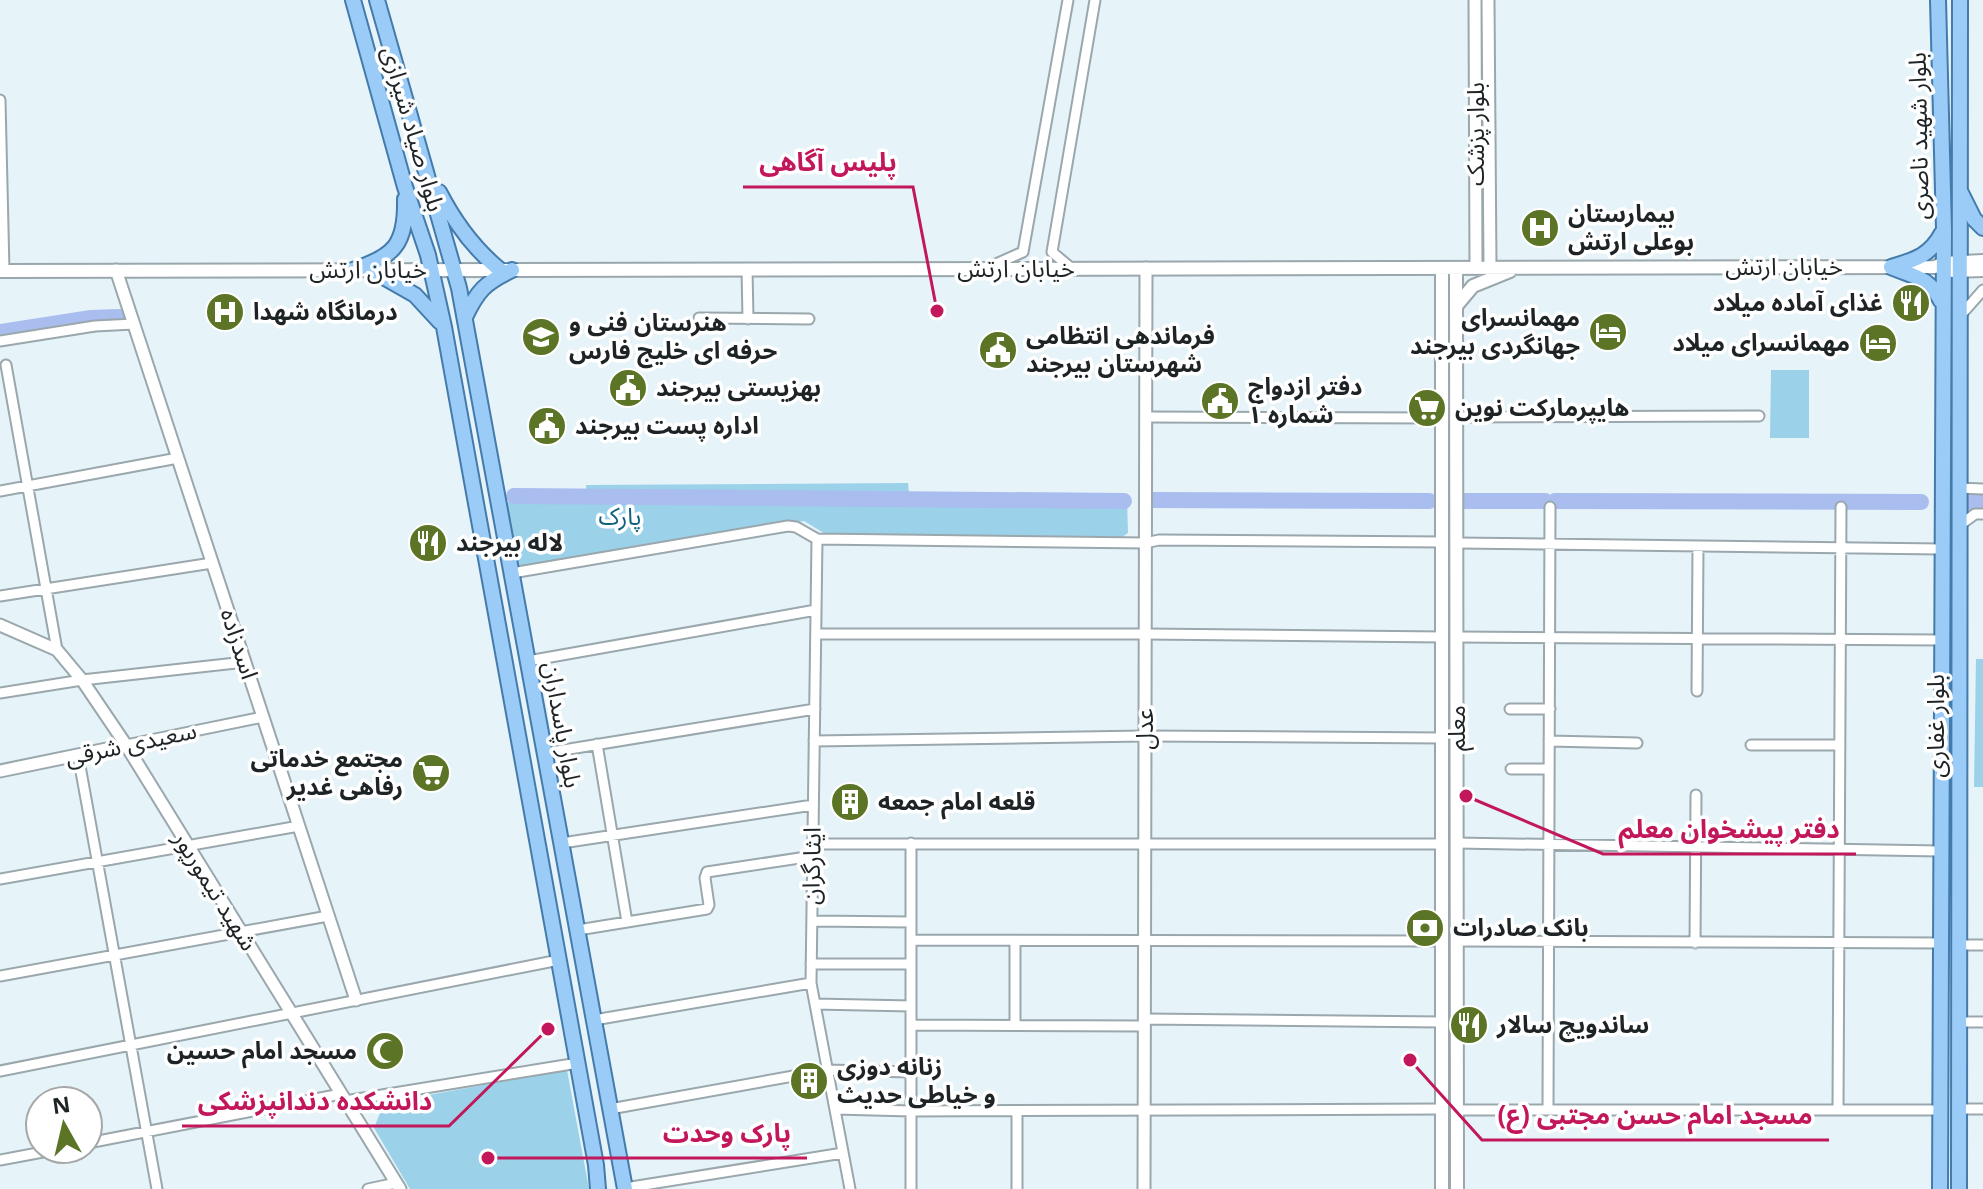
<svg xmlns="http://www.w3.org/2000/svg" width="1983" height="1189" font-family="'Noto Sans','Noto Sans Arabic',sans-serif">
	<rect width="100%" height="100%" fill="#e6f3f9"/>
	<path fill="#9bd1e9" d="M1771,370H1809V438H1770Z
		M908,483L909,493L1127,498L1128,533L1122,537L827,535L804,521L518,566L505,502L587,503L586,485Z
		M1976,659H1983V787H1974Z
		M567,1070L589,1189H410L374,1128L384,1103Z"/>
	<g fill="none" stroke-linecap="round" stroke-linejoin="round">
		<path stroke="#a9bdef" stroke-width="16" d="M0,332L91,318L119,317
			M514,496L1124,501
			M1150,500L1429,501
			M1464,501H1545
			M1555,501L1921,502
			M1969,503H1983"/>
		<g stroke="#9aa7ac" stroke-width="13">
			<path id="minor" d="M0,100L4,271
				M989,267L1023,252L1068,0
				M1071,268L1052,252L1095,0
				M747,269L748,319
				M1960,316L1983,290
				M699,318L809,319
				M0,341L95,326L134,324
				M6,365L57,650
				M1146,417L1443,418
				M1457,417L1759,416
				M1958,488L1983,489
				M0,491L178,458
				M1960,525L1975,514H1983
				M817,539L811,983L850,1189
				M1457,543L1941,549
				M512,573L788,526L796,527L817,539L1145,543L1159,540L1443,542
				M0,596L212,563
				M816,634H1145L1443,637
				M1457,637L1941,640
				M528,661L816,610
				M1697,691L1698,547
				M0,693L82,680L245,662
				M1510,709H1550
				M814,741L1145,736L1443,738
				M1549,741L1637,743
				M597,744L627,922
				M126,745L263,717
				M1751,745H1840
				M545,753L815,709
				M78,755L157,1189
				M1511,769H1549
				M562,843L813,805
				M911,843V1189
				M1457,843L1940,851
				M813,844H1443
				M0,879L299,826
				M812,921L911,922
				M578,930L707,909L709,905L705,878L707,872L813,856
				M911,940L1443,941
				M1015,941V1025
				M1457,941L1940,943
				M1695,943L1696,795
				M1958,945H1983
				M811,964H911
				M0,976L328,916
				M815,1004L911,1006
				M1144,1019L1442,1022
				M594,1020L811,983
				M1958,1022H1983
				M911,1025L1144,1026
				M0,1071L559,960
				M345,1101L578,1063
				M610,1109L827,1070L911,1072
				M835,1109L911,1111L1442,1109
				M1959,1109H1983
				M1457,1110H1940
				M1548,1110L1550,507
				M1838,1110L1841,507
				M1017,1111V1189
				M88,1143L341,1094
				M0,1160L59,1149
				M625,1188L843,1153
				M368,1189L396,1183"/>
		</g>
		<g stroke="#9aa7ac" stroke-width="15">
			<path id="tertiary" d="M1475,0L1476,268
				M1488,0L1490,267
				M116,270L356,1000
				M0,625L57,650L82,680L126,745L400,1189
				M0,771L126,745
				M1144,1189L1146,268"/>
		</g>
		<g stroke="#9aa7ac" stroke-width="16">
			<path id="secondary" d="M1442,268V1189
				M1456,268L1457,1189
				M0,271L1935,267L1943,263L1983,261
				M1953,271L1983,270
				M1457,305L1473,286L1510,271"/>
		</g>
		<g stroke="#447bab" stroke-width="18">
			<path id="primary" d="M353,0L405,187L428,255L444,327L596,1165L598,1189
				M377,0L459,288L625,1189
				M1938,0L1944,229L1940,1189
				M1960,191L1974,219L1983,228
				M439,192C455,223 473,248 500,270
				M1891,267C1914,260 1930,256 1942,233
				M1891,267C1914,277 1929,277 1941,301
				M353,270C395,256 406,244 405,199
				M371,270L415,295L440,322
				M465,317C478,290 485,283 512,270
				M1959,1189L1960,0"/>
		</g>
		<use href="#minor" stroke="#fff" stroke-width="9"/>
		<use href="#tertiary" stroke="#fff" stroke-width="11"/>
		<use href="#secondary" stroke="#fff" stroke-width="12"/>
		<use href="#primary" stroke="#9bccf8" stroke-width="14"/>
	</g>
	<defs>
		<g id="hospital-disc" transform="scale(2)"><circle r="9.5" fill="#5c7425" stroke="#fff"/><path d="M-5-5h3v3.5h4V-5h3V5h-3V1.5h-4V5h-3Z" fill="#fff"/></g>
		<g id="restaurant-disc" transform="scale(2)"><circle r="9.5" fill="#5c7425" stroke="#fff"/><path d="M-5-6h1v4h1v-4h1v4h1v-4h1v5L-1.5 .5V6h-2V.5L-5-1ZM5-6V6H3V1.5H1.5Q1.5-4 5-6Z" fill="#fff"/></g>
		<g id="hotel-disc" transform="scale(2)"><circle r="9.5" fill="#5c7425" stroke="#fff"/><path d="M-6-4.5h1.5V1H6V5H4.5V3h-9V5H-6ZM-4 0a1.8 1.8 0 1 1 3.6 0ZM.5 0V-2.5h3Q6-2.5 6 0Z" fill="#fff"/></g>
		<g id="school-disc" transform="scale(2)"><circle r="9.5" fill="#5c7425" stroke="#fff"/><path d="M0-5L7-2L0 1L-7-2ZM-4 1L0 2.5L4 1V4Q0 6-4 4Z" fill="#fff"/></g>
		<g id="civic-disc" transform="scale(2)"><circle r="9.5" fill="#5c7425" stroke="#fff"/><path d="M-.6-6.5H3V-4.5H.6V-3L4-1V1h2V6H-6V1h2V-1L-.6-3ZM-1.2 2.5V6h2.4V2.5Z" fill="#fff"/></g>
		<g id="supermarket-disc" transform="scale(2)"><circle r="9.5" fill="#5c7425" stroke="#fff"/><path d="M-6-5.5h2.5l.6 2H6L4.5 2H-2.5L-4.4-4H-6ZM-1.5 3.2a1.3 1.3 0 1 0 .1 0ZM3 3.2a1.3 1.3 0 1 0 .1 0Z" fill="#fff"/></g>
		<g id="building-disc" transform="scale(2)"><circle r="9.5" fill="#5c7425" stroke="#fff"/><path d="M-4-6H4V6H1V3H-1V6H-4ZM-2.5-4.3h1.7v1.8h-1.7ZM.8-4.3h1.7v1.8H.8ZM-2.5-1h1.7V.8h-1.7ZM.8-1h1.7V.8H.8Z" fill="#fff"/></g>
		<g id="bank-disc" transform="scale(2)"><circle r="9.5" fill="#5c7425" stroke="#fff"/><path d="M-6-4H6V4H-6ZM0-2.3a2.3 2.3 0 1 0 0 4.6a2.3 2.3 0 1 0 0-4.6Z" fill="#fff"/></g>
		<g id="mosque-disc" transform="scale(2)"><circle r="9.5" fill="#5c7425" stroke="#fff"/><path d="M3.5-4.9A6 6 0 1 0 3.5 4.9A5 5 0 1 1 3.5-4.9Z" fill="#fff"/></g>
	</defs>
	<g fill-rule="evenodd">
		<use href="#hospital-disc" x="1540" y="228"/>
		<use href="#restaurant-disc" x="1911" y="303"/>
		<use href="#hospital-disc" x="225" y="312"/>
		<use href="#hotel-disc" x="1608" y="332"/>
		<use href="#school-disc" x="541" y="337"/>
		<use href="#hotel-disc" x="1878" y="343"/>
		<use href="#civic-disc" x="998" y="350"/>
		<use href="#civic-disc" x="628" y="388"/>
		<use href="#civic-disc" x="1220" y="401"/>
		<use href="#supermarket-disc" x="1427" y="408"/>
		<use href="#civic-disc" x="547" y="426"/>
		<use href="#restaurant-disc" x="428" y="543"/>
		<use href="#supermarket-disc" x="431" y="773"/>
		<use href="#building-disc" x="850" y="802"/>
		<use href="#bank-disc" x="1425" y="928"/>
		<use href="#restaurant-disc" x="1469" y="1025"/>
		<use href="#mosque-disc" x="385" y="1051"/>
		<use href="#building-disc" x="809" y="1081"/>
	</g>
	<g text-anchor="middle" stroke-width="7" stroke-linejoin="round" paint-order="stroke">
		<g font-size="24" fill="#1e2325" stroke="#fff">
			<text transform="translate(413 129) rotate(74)" y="8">بلوار صیاد شیرازی</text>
			<text transform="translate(1476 134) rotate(-90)" y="8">بلوار پزشک</text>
			<text transform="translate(1919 136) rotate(-91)" y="8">بلوار شهید ناصری</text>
			<text x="1784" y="275">خیابان ارتش</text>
			<text x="1016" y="277">خیابان ارتش</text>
			<text x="368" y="278">خیابان ارتش</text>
			<text transform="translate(239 644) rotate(72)" y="8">اسدزاده</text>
			<text transform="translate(562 725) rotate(80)" y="8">بلوار پاسداران</text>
			<text transform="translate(1936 726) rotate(-90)" y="8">بلوار غفاری</text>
			<text transform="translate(1457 728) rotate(-90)" y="8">معلم</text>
			<text transform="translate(1145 729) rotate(-90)" y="8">عدل</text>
			<text transform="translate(131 744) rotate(-12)" y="8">سعیدی شرقی</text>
			<text transform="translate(812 866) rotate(-89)" y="8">ایثارگران</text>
			<text transform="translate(215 891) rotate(58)" y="8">شهید تیمورپور</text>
		</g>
		<g font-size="24" font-weight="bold" fill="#1e2325" stroke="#fff" text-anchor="start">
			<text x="1568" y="222">بیمارستان<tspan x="1568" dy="28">بوعلی ارتش</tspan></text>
			<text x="1883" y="311" text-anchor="end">غذای آماده میلاد</text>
			<text x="253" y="320">درمانگاه شهدا</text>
			<text x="1580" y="326" text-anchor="end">مهمانسرای<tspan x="1580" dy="28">جهانگردی بیرجند</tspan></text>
			<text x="569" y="331">هنرستان فنی و<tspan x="569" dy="28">حرفه ای خلیج فارس</tspan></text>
			<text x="1026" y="344">فرماندهی انتظامی<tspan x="1026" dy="28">شهرستان بیرجند</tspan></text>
			<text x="1850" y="351" text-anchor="end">مهمانسرای میلاد</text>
			<text x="1248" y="395">دفتر ازدواج<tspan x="1248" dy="28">شماره ۱</tspan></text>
			<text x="656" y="396">بهزیستی بیرجند</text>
			<text x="1455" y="416">هایپرمارکت نوین</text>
			<text x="575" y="434">اداره پست بیرجند</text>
			<text x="456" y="551">لاله بیرجند</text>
			<text x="403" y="767" text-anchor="end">مجتمع خدماتی<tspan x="403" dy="28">رفاهی غدیر</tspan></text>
			<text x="878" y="810">قلعه امام جمعه</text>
			<text x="1453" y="936">بانک صادرات</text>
			<text x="1497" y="1033">ساندویچ سالار</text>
			<text x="357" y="1059" text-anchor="end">مسجد امام حسین</text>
			<text x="837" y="1075">زنانه دوزی<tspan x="837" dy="28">و خیاطی حدیث</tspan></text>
		</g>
		<g font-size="24" fill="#0f607c" stroke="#fff">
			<text x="620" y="525">پارک</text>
		</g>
	</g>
	<path fill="none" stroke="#c2185b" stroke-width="3" d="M937 311L913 187H743M1466 796L1603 854H1856M548 1029L449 1126H182M1410 1060L1482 1140H1829M488 1158L647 1158H807"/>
	<g fill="#c2185b" stroke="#fff" stroke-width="3">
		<circle cx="937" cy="311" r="8"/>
		<circle cx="1466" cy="796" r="8"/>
		<circle cx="548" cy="1029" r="8"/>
		<circle cx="1410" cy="1060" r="8"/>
		<circle cx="488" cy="1158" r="8"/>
	</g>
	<g font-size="26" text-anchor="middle" font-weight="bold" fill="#c2185b" stroke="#fff" stroke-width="7" stroke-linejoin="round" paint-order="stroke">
		<text x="828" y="171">پلیس آگاهی</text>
		<text x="1729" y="838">دفتر پیشخوان معلم</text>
		<text x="315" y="1110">دانشکده دندانپزشکی</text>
		<text x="1655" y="1124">مسجد امام حسن مجتبی (ع)</text>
		<text x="727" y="1142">پارک وحدت</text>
	</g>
	<g transform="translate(64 1125) rotate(352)"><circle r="38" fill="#ffffff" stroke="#a5a7a8" stroke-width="2"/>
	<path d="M0-6L14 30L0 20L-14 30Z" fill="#5c7425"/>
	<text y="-12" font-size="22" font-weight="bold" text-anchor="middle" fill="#1e2325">N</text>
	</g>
</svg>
